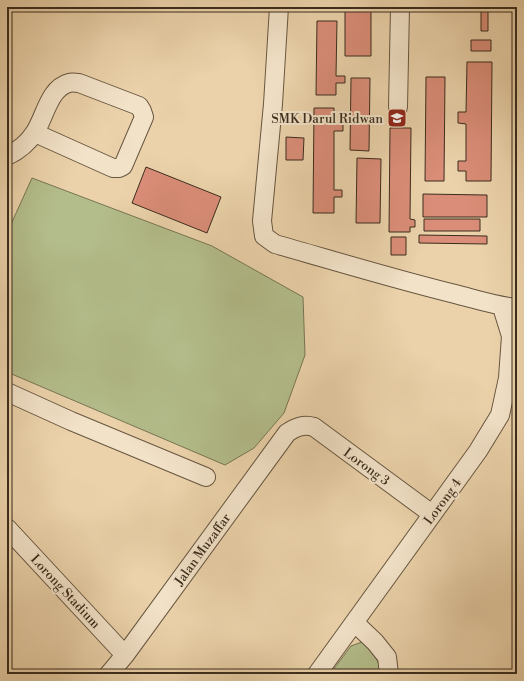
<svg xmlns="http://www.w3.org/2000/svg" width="524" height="681" font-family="'Libre Bodoni',serif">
	<rect width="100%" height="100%" fill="#ebd2aa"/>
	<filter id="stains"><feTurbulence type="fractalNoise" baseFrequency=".005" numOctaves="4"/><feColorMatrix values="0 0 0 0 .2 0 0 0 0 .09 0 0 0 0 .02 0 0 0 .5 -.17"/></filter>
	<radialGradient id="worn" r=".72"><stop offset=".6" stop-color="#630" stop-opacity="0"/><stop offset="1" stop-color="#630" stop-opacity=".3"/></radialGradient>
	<path fill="#b3bd8b" stroke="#777554" d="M32,178L212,246L303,297L305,355L284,413L254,448L225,465L7,372V233Z
		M362,642C371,652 380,660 382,674H330L351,646Z"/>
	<path fill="#da8d78" stroke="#3b2d1d" d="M345,7H371V56H345Z
		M481,7H488V31H481Z
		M317,21H337L336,76H345V83H336V95H316Z
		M471,40H491V51H471Z
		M467,62H492L491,181H466V171H458V161H466V124L458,123V112H466Z
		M426,77H445L444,181H425Z
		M351,78H370L369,151L350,150Z
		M314,108H334V123H343V131H334V190H342V197H334V213H313Z
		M390,128H411L410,219L415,220V227H410V232H389Z
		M286,137L304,138L303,160H286Z
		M357,158L381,159L380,223H356Z
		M146,167L221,197L207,233L132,203Z
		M423,194L487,195V217H423Z
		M424,219H480V231H424Z
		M419,235L487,236V244L419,243Z
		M391,237H406V255H391Z"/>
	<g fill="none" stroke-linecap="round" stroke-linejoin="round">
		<g stroke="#675640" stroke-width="20">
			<path id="minor" d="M279,7L273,104L262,221L264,236L275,244C335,261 394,279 455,294C475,299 496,306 517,308
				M398,107L400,7
				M7,156C18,151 28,143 35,132C45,117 49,88 69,83C72,82 76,83 79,83L139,106L142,111L144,117L123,166L119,168H113L35,133
				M7,392L71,421L206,477
				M7,528L125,655
				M355,623L375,642L387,657L389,674
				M109,674L125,655L287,433C296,427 303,424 314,427L432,514
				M317,674L478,451L500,415L508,378L511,336L502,307"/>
		</g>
		<use href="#minor" stroke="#f2e2c8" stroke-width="18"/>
	</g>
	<defs>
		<g id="school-square" transform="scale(1)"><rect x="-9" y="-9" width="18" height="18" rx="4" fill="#8f2418" stroke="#f2e2c8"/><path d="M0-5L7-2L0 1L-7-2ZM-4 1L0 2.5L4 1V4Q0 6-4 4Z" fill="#fff"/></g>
	</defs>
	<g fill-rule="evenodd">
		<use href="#school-square" x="397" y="118"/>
	</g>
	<g text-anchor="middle" stroke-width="4" stroke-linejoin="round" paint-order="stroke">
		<g font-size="13" fill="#3b2d1d" stroke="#f2e2c8" text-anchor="end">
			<text x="383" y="123">SMK Darul Ridwan</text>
		</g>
		<g font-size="13" fill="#3b2d1d" stroke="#f2e2c8">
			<text transform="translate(367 466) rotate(36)" y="5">Lorong 3</text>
			<text transform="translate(442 501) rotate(-54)" y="5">Lorong 4</text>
			<text transform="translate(202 549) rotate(-54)" y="5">Jalan Muzaffar</text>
			<text transform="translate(66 591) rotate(47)" y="5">Lorong Stadium</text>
		</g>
	</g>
	<rect width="524" height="681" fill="none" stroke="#ebd2aa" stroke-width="24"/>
	<rect x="8" y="8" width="508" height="665" fill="none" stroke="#3b2d1d" stroke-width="2"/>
	<rect x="12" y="12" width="500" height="657" fill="none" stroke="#3b2d1d"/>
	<rect width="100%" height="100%" filter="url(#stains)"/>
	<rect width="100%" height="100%" fill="url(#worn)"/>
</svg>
